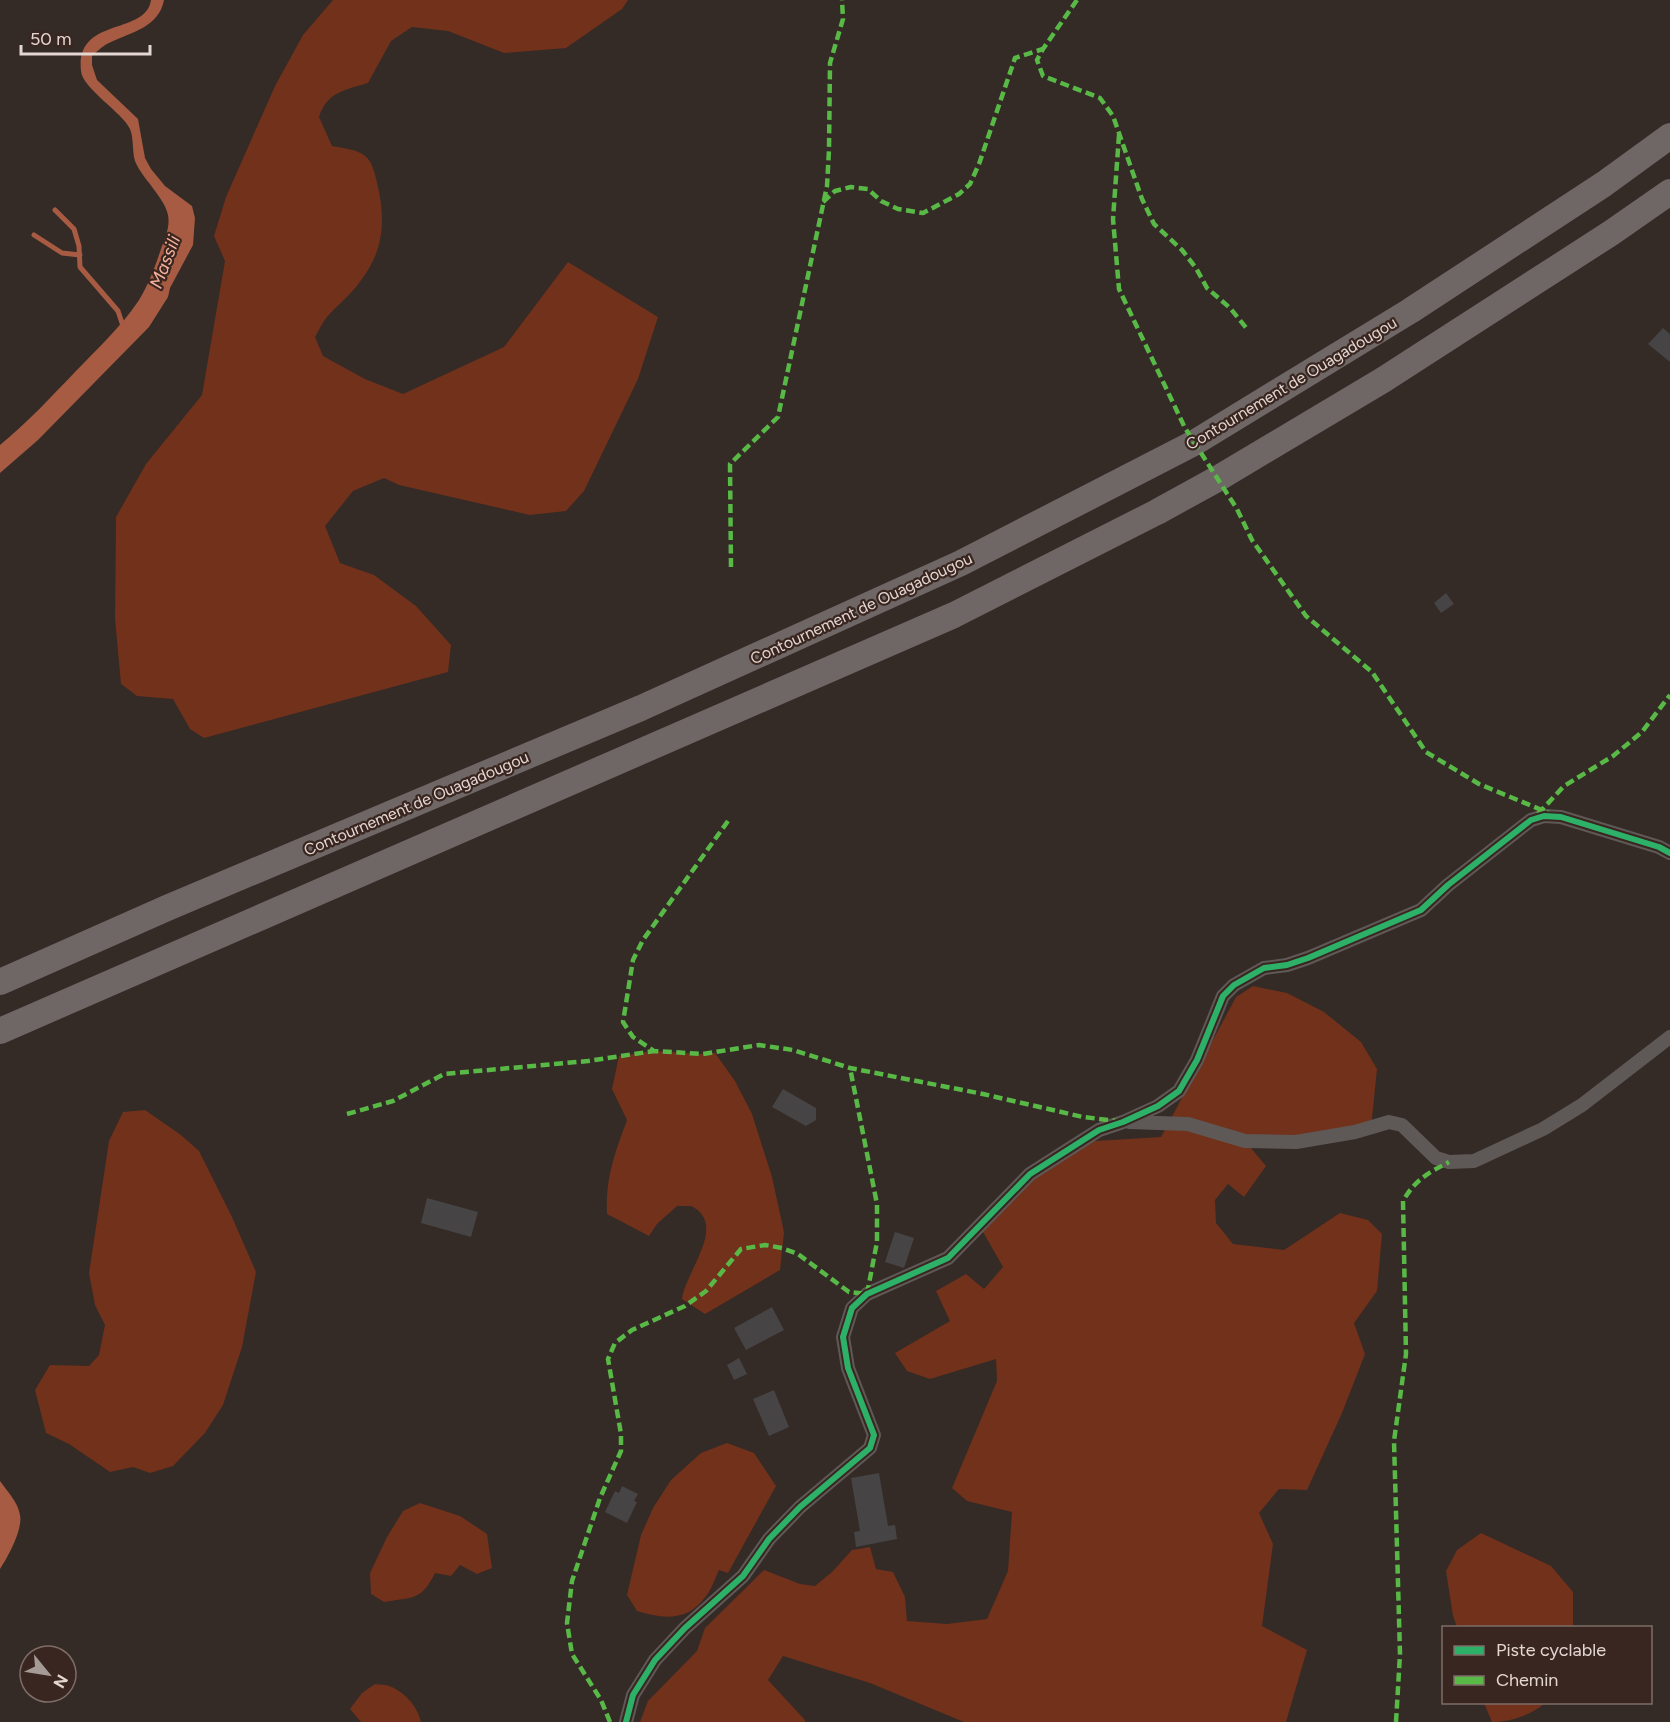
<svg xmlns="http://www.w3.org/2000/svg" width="1670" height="1722" font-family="Figtree,sans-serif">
	<rect width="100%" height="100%" fill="#342a26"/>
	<path fill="#71311b" d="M333,0H628L622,9L566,48L504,53L448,31L412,27L391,41L368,83C345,90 327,92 319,117L332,146C365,152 371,152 378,187C386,223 383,253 359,283C350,296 337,305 327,317C322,323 319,330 315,337L323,356L365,379L403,394L504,347L568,262L658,317L638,379L584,491L566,511L530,515L399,485L384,478L353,491L325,526L340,563L374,575L416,606L451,645L448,672L204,738L190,729L173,699L137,696L121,684L115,619L116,517L146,464L202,395L225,261L214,236L226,197L275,86L303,35Z
		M1253,986L1287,993L1324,1012L1361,1042L1377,1069L1371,1128L1245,1141L1266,1166L1244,1197L1228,1184L1215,1200L1216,1223L1233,1244L1284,1250L1340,1213L1368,1220L1382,1234L1377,1291L1354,1323L1365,1354L1342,1413L1307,1490L1279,1489L1259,1513L1273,1544L1262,1626L1307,1650L1286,1722H964L870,1683L783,1656L768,1680L805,1720V1722H640L648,1701L697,1651L705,1628L764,1570L800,1584L815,1586L832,1572L852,1550L870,1547L876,1569L893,1572L905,1597L907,1621L947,1624L987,1619L1008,1571L1012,1512L967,1501L952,1488L997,1381L996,1359L930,1379L907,1371L895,1353L950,1321L936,1291L966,1274L984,1289L1003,1267L979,1225L1079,1142L1161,1137L1236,997Z
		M654,1051L703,1054L715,1053L735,1081L752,1114L772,1177L784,1232L780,1270L705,1314L682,1299C684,1277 718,1236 702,1215C700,1211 695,1208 691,1206H677L657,1224L649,1236L607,1214C605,1178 615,1153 627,1120L612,1089L619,1056Z
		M145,1110L181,1135L199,1151L232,1217L256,1272L242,1347L223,1405L205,1433L173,1466L150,1473L133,1467L110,1472L69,1444L46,1433L35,1390L50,1365L89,1366L99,1355L105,1325L95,1305L89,1273L109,1141L123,1112Z
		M727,1443L754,1453L776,1486L728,1573L719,1570C715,1578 712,1589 706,1596C688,1622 663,1619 637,1611L627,1595L641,1535L653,1508L671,1480L701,1453Z
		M420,1503L460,1516L487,1534L492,1568L477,1574L460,1565L451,1576L435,1573C421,1601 413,1597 384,1602L371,1594L370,1573L387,1537L403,1511Z
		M1481,1533L1551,1566L1573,1592V1627H1457L1453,1616L1446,1571L1457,1550Z
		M375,1684C379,1685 385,1684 389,1686C404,1691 418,1707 421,1722H361L350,1709L362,1693Z
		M1484,1703H1545C1532,1715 1509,1722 1492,1722Z"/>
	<path fill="#a65b42" d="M151,0H164C159,27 132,32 111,42C104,45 98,50 92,56V65L97,80L138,119L145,158L151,169L165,186L192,206L195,218L193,245L170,288L168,297L149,327L38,440L0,473V445C27,423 51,397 75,372C97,349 121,327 139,300C149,284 156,264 162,246C166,236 170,226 168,215C165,198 141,177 135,161C132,151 134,139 130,129C123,113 82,88 81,71C75,16 146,36 151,0Z
		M0,1481C7,1491 18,1502 20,1515C23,1529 8,1557 0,1569Z"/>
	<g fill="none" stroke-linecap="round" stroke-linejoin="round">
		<path stroke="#a65b42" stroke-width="5" d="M55,210L74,229L79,246L80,267L118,311L123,326
			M34,235L62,253L80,255"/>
	</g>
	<path fill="#464445" d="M1663,328L1670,334V362L1648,344Z
		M1446,593L1454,604L1441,613L1434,603Z
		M783,1089L816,1108V1120L806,1126L772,1107Z
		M427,1198L478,1212L471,1237L421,1223Z
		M895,1232L914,1238L904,1268L885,1262Z
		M772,1307L784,1330L746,1350L734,1328Z
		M739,1358L747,1374L734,1380L727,1365Z
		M774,1390L789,1427L769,1436L753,1399Z
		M879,1473L888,1526L895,1525L897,1539L856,1547L854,1532L860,1531L851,1478Z
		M622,1486L638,1494L634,1501L637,1502L627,1523L605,1512L615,1491L619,1493Z"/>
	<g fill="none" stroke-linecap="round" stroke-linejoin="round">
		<path stroke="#5e5957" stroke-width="14" d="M1129,1122L1188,1124L1245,1141L1296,1142L1355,1132L1389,1122L1402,1125L1436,1158L1449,1162L1474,1161L1543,1129L1582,1105L1670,1037
			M626,1722L633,1695L655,1660L685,1628L743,1576L769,1539L800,1507L870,1448L874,1435L848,1368L843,1337L852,1308L867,1294L948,1258L1030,1174L1099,1130L1123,1122L1158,1106L1179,1091L1197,1060L1223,996L1234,985L1264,968L1287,965L1308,958L1421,910L1448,885L1531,820L1544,816L1561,817L1659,847L1670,853"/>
		<path stroke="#6e6765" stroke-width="26" d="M0,982L167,908L641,708L961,563L1194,443L1410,311L1604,184L1670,136
			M0,1031L954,615L1157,512L1217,479L1383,380L1611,233L1670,192"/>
		<path stroke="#58b947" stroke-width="4.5" stroke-dasharray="9 4.5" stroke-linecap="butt" d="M1077,0L1043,49L1037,60L1043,76L1100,98L1113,116L1142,199L1154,224L1182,250L1196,268L1207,288L1230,308L1248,330
			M1119,135L1113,219L1119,289L1185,428L1237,509L1252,540L1306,616L1372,672L1426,752L1479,784L1549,813
			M823,202L835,191L851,187L868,189L881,201L898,209L923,213L959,194L970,184L979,164L1015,58L1043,49
			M731,567L730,464L778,417L827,186L829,150L830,63L843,19L842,0
			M1538,814L1564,786L1613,756L1642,732L1670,695
			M728,821L643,940L633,960L623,1022L633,1037L654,1051L703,1054L759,1045L793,1050L850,1068L983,1094L1083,1117L1117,1121
			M347,1114L393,1101L444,1074L588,1061L654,1051
			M610,1722L601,1700L572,1654L567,1623L572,1581L600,1498L621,1451V1434L608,1359L615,1343L632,1330L685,1306L706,1291L741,1249L765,1245L782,1248L798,1254L849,1292L867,1294L877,1242V1204L850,1068
			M1396,1722L1400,1654L1394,1441L1406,1354L1403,1201C1415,1180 1428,1173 1449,1162"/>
		<g stroke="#3a2620" stroke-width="10">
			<path id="cycleway" d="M626,1722L633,1695L655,1660L685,1628L743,1576L769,1539L800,1507L870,1448L874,1435L848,1368L843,1337L852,1308L867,1294L948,1258L1030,1174L1099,1130L1123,1122L1158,1106L1179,1091L1197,1060L1223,996L1234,985L1264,968L1287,965L1308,958L1421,910L1448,885L1531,820L1544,816L1561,817L1659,847L1670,853"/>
		</g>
		<use href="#cycleway" stroke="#2db169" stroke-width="6"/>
	</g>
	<g text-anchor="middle" stroke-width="4.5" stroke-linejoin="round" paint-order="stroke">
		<g font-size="16" fill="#e4d7d2" stroke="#3a2620">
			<text transform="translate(1291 383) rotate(-31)" y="6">Contournement de Ouagadougou</text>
			<text transform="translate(861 608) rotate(-25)" y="6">Contournement de Ouagadougou</text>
			<text transform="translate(416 803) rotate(-23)" y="6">Contournement de Ouagadougou</text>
		</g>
		<g font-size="18" font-style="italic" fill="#f6b29c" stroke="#3a2620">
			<text transform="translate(165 262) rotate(-69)" y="6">Massili</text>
		</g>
	</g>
	<rect x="1442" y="1626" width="210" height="78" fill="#3a2620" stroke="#7e6d67" stroke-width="1.5"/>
	<rect x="1454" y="1646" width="30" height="9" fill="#2db169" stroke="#7e6d67" stroke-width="1.5"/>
	<text x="1496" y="1656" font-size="18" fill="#e4d7d2">Piste cyclable</text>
	<rect x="1454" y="1676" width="30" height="9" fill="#58b947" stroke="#7e6d67" stroke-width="1.5"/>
	<text x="1496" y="1686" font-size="18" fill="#e4d7d2">Chemin</text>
	<g transform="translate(48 1674) rotate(120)"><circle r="28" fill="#3a2620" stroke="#7e6d67" stroke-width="1.5"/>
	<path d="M0-4.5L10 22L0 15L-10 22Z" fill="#a69a96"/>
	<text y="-9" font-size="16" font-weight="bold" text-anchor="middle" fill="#e4d7d2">N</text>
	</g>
	<path d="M21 45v9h129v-9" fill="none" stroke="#e4d7d2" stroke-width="3"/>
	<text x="30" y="45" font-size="18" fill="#e4d7d2" stroke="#3a2620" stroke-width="4.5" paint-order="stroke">50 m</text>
</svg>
